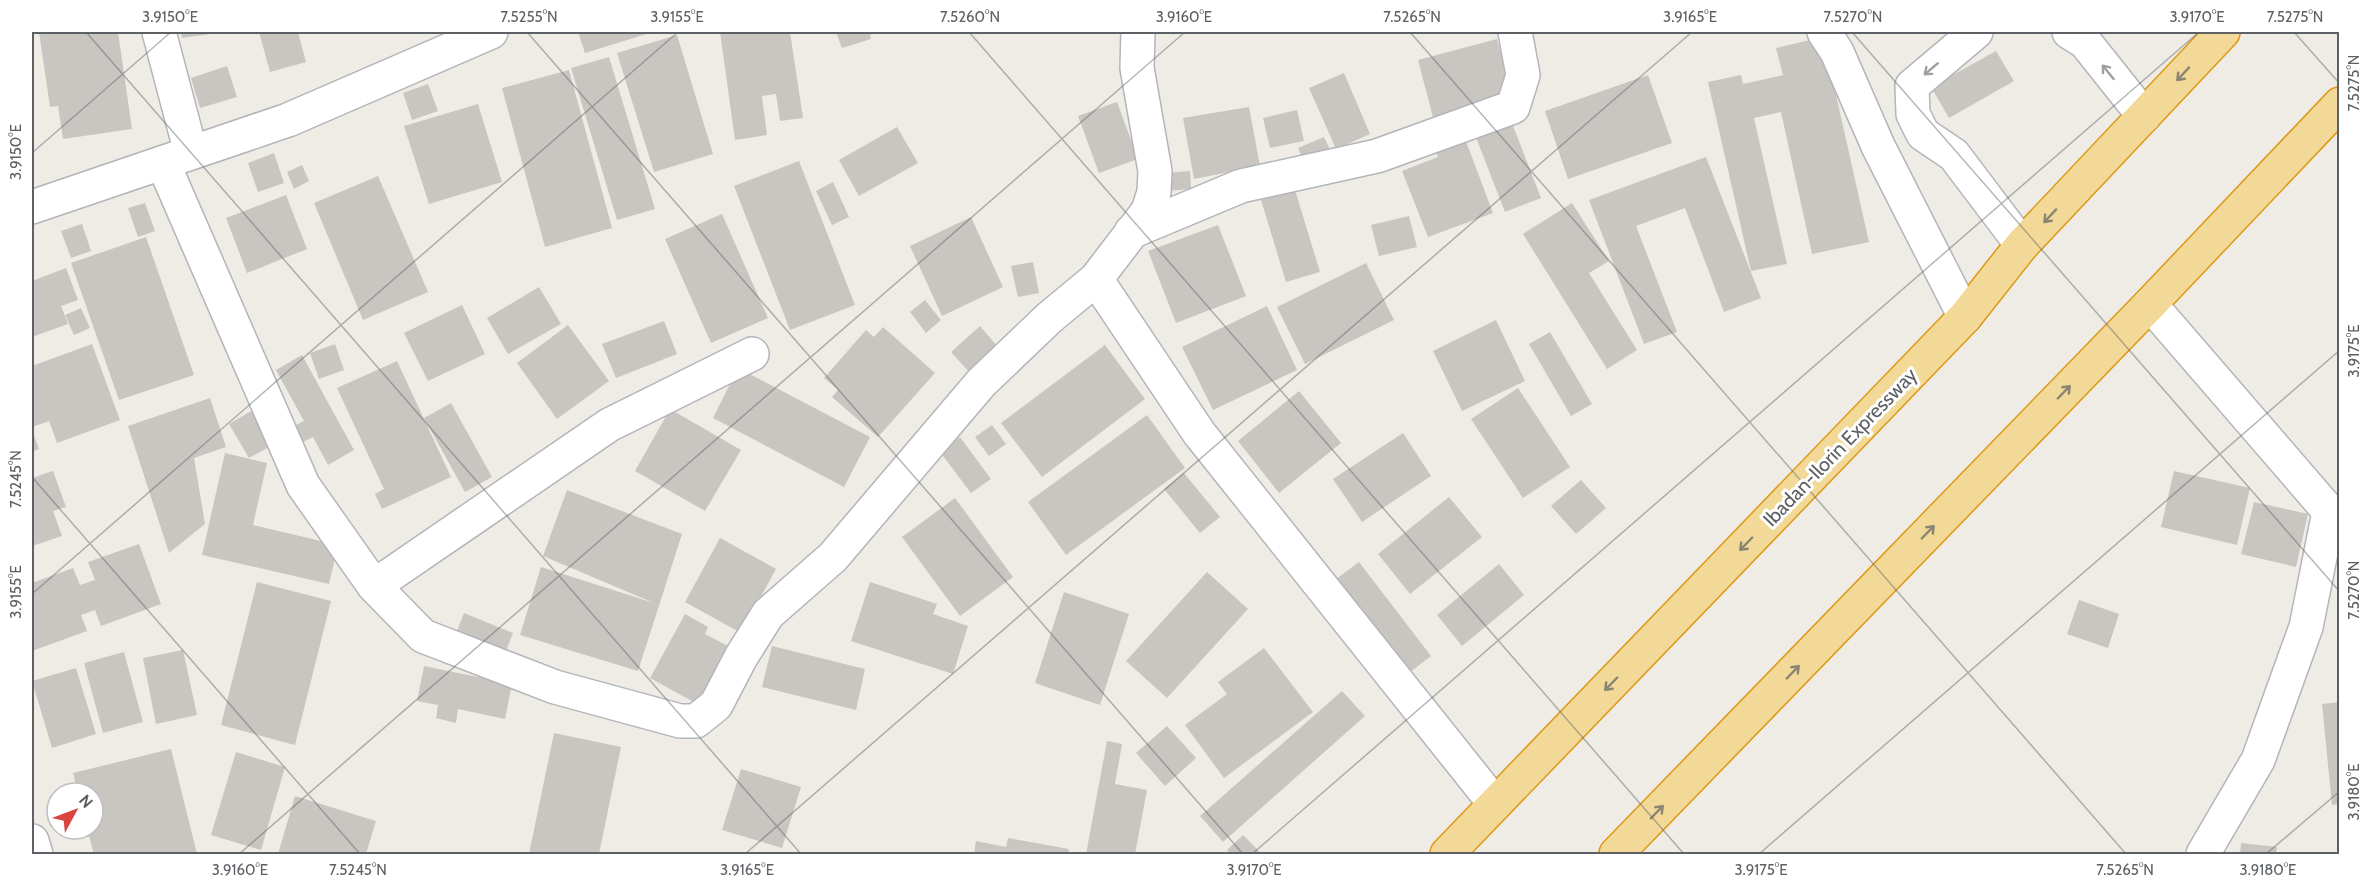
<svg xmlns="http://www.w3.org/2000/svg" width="2371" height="886" font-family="Cabin,sans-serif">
	<rect width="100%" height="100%" fill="#eeece5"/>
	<path fill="#c9c6c2" d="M39,32H118L132,129L63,139L58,106L50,107Z
		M181,32H217V33L182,38Z
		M259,32H298L306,62L270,72Z
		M578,32H653L585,53Z
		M720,32H790L803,118L780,121L776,94L762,96L767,135L735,140Z
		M836,32H879L870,35L871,39L842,48Z
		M677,35L713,154L654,172L617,53Z
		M1823,37L1869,242L1812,254L1781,112L1754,118L1787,264L1751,271L1708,82L1741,75L1743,84L1783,75L1776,48Z
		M1497,39L1513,100L1434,121L1418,60Z
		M1996,51L2014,81L1949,118L1931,87Z
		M609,57L655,209L617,220L571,68Z
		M227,66L237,97L200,108L191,78Z
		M569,70L612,228L545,247L502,88Z
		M1344,73L1370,134L1336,149L1309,88Z
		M1648,75L1672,143L1568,179L1545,111Z
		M428,84L438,111L412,120L403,93Z
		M1117,102L1138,159L1099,173L1078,116Z
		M478,104L502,182L429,204L404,126Z
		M1249,107L1260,166L1194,179L1183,118Z
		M1297,110L1304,141L1270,148L1263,118Z
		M1508,113L1541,198L1505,212L1472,127Z
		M897,127L918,163L859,196L839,160Z
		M1461,128L1493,213L1428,237L1402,171L1438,157L1432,140Z
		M1324,137L1331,152L1304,163L1298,148Z
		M274,153L284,183L258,192L248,163Z
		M1706,157L1761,298L1724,312L1685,208L1636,226L1677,332L1644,344L1589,200Z
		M799,161L855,305L790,330L734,186Z
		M302,165L309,181L294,189L287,172Z
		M1190,171L1191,189L1166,191L1165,173Z
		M378,176L428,292L363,320L314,203Z
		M833,182L849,217L832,225L816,191Z
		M1295,190L1320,272L1286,282L1261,200Z
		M286,195L307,249L247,273L226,218Z
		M145,203L155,231L138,237L128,208Z
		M1572,203L1609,261L1589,273L1637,350L1607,369L1523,234Z
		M722,214L768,318L711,343L665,239Z
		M1409,216L1417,247L1379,256L1371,225Z
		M971,217L1003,287L942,316L910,246Z
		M82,224L91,251L71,258L61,231Z
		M1218,225L1246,296L1176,323L1148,251Z
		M146,237L194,375L119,400L71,263Z
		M1033,262L1039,293L1018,297L1011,266Z
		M1366,263L1394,320L1305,364L1277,307Z
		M66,268L78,300L61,306L68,324L32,337V281Z
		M539,287L561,324L508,354L487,318Z
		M925,300L941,320L926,333L910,312Z
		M462,305L485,354L428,381L404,333Z
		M1267,306L1297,370L1213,410L1182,347Z
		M81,308L90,328L74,335L65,315Z
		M1496,320L1525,381L1462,411L1433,351Z
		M664,321L677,354L616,378L602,344Z
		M568,325L609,381L557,419L517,363Z
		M980,326L998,347L970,373L951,352Z
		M883,327L935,373L878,437L832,397L838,390L824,378L866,330L874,337Z
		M1550,332L1592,404L1571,416L1529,344Z
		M92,344L120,420L57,443L49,421L32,427V366Z
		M335,344L344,370L319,379L310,353Z
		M1105,345L1145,399L1042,477L1001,423Z
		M302,355L354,450L328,465L313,437L303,442L294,426L304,421L276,370Z
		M397,361L451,477L382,509L375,494L384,489L337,388Z
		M738,368L870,437L844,487L713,418Z
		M1518,388L1570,467L1523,498L1471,419Z
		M1299,391L1341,443L1279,493L1238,441Z
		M210,398L226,447L194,458L205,524L169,553L128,426Z
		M451,403L492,477L465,492L424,418Z
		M670,409L741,450L705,511L635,471Z
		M253,410L272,445L249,458L229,424Z
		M1147,415L1185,468L1066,555L1028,502Z
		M992,425L1006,444L989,456L975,437Z
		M32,430L39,449L32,452Z
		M1403,433L1431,476L1362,522L1333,479Z
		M960,437L991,479L971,493L940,452Z
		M225,453L267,463L253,525L338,545L329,584L202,555Z
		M53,471L66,507L53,511L62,536L32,546V478Z
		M2174,471L2250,488L2237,545L2161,527Z
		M1184,473L1220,517L1200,533L1164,489Z
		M1581,480L1606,508L1576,534L1551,506Z
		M567,490L682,534L638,671L520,635L541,567L654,603L543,556Z
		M1449,497L1482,537L1410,594L1378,554Z
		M955,498L1013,577L960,616L902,537Z
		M2254,502L2308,514L2296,567L2241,554Z
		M720,538L776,569L741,633L685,602Z
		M139,544L161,604L101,626L95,610L81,615L87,631L32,651V583L73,568L80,585L95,580L88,562Z
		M1359,562L1431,656L1400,680L1328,585Z
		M1499,564L1524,595L1462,646L1437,615Z
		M1207,572L1248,609L1167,698L1126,661Z
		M257,582L331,601L295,745L221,725Z
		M870,582L937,604L933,614L968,626L953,674L851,641Z
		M1064,592L1129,614L1100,705L1035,683Z
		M2079,600L2119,614L2108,648L2067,634Z
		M464,613L513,633L506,651L457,631Z
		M685,614L708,627L705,634L732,648L701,706L650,678Z
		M772,646L865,669L856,710L762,687Z
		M1264,648L1313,712L1224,778L1185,725L1227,694L1218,682Z
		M183,650L197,715L156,724L143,658Z
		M124,652L143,722L103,733L84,663Z
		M424,666L512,684L505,719L458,709L456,723L436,718L438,705L417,701Z
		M76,668L96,734L52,748L32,681Z
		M1342,691L1365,716L1223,842L1200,816Z
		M2340,702V804L2332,805L2322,704Z
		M1167,726L1196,758L1165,786L1136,753Z
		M554,733L621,747L599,854H529Z
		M1107,741L1122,744L1115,784L1147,790L1135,854H1086Z
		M171,749L197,854H94L87,829H93V793H78L73,773Z
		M236,752L285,767L261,850L211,835Z
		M741,769L801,787L782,848L722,830Z
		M295,796L376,821L366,854H278Z
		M1243,835L1262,854H1231L1227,850Z
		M1008,838L1069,849L1068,854H974L976,841L1006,847Z
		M2241,843L2277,847L2276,854H2240Z"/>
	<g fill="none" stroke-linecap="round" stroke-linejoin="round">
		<g stroke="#b2b5b9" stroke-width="36">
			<path id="minor" d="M159,32L191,153
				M1824,32L1837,52L1878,146L1965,317
				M1976,32L1912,86L1913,114L1923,134L1954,155L2022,245
				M2069,32L2085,42L2144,116
				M163,163L303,485L374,586L423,636L555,687L680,721H696L716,705L741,657L768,614L833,557L981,383L1049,318L1096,279L1148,211L1154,192L1155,171L1137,68L1138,32
				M32,207L288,120L491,32
				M1131,232L1241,186L1377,156L1513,107L1523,75L1515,32
				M1096,279L1199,433L1495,804
				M2150,304L2340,524
				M374,586L609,425L752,354
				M32,841L36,854
				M2203,854L2258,760L2306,627L2329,512"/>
		</g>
		<g stroke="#de9815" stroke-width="36">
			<path id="highway" d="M1447,854L1965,317L2022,245L2223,32
				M1616,854L2150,304L2340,104"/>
		</g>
		<use href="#minor" stroke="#fff" stroke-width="33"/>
		<use href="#highway" stroke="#f3d997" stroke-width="33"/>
	</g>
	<defs><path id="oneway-shaft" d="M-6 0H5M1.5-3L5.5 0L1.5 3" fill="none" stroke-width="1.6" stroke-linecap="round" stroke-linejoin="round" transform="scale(1.5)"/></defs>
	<g stroke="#9ea0a2">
		<use href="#oneway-shaft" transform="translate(1931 69) rotate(140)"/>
		<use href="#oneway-shaft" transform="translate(2108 72) rotate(-129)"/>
	</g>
	<g stroke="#8a8473">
		<use href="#oneway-shaft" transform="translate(2183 74) rotate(133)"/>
		<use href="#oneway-shaft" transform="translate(2050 216) rotate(133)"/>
		<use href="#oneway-shaft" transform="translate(2064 392) rotate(-46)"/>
		<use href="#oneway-shaft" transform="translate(1928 532) rotate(-46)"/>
		<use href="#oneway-shaft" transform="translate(1746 544) rotate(134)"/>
		<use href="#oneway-shaft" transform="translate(1793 672) rotate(-46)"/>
		<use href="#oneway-shaft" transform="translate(1611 684) rotate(134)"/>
		<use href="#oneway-shaft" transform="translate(1657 812) rotate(-46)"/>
	</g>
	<path fill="none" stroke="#5d6064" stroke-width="1.5" stroke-opacity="0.45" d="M86,32L801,854M527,32L1243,854M969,32L1684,854M1410,32L2126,854M1852,32L2340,592M2294,32L2340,84M32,153L171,32M32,477L360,854M32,594L678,32M239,854L1185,32M745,854L1692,32M1252,854L2199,32M1759,854L2340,350M2266,854L2340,791"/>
	<g text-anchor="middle" stroke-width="6" stroke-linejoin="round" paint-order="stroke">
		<g font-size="20" fill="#5d6064" stroke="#fff">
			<text transform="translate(1840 447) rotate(-46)" y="7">Ibadan-Ilorin Expressway</text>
		</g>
	</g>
	<rect width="2371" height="886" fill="none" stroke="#ffffff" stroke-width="66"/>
	<g transform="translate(75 811) rotate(49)"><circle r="28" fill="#ffffff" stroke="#bebfc1" stroke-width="1.5"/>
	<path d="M0-4.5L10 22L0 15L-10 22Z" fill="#da463f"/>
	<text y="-9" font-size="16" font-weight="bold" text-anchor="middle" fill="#5d6064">N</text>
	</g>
	<rect x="33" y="33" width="2305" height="820" fill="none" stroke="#5d6064" stroke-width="2"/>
	<g font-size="15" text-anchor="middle" fill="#5d6064">
		<text x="170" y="22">3.9150°E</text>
		<text x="529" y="22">7.5255°N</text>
		<text x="677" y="22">3.9155°E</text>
		<text x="970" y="22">7.5260°N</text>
		<text x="1184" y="22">3.9160°E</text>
		<text x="1412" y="22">7.5265°N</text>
		<text x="1690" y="22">3.9165°E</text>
		<text x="1853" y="22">7.5270°N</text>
		<text x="2197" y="22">3.9170°E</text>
		<text x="2295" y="22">7.5275°N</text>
		<text transform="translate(2354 83) rotate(-90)" y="5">7.5275°N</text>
		<text transform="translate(16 152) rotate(-90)" y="5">3.9150°E</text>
		<text transform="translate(2354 351) rotate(-90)" y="5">3.9175°E</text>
		<text transform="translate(16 479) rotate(-90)" y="5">7.5245°N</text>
		<text transform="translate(2354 590) rotate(-90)" y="5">7.5270°N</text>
		<text transform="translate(16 592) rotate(-90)" y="5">3.9155°E</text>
		<text transform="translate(2354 792) rotate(-90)" y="5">3.9180°E</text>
		<text x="240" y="875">3.9160°E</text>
		<text x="358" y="875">7.5245°N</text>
		<text x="747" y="875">3.9165°E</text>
		<text x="1254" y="875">3.9170°E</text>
		<text x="1761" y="875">3.9175°E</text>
		<text x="2125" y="875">7.5265°N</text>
		<text x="2268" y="875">3.9180°E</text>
	</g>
</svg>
